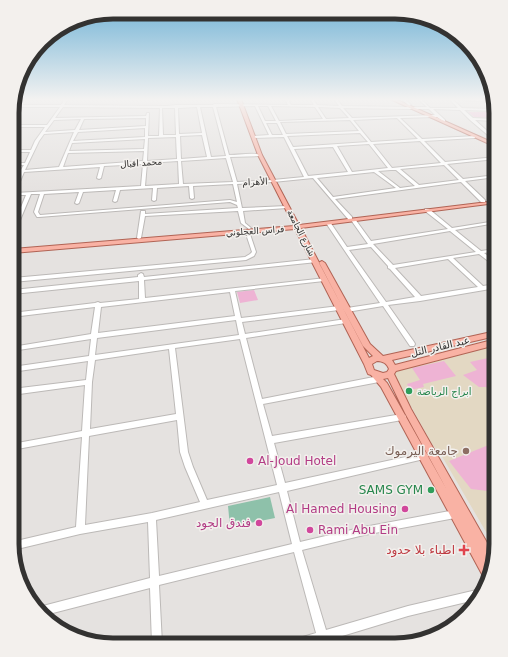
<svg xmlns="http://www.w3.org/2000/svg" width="508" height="657" font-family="'DejaVu Sans','Noto Sans Arabic',sans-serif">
	<rect width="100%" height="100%" fill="#e5e2e0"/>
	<path fill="#e3d8c3" d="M496,345V549L443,458L432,444L394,376L395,369L407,366Z"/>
	<path fill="#8ec1aa" d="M270,497L275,518L230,527L228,506Z"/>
	<path fill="#eeb3d4" d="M468,112H491L496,118L474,117Z
		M254,290L258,300L240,303L237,292Z
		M488,358L496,366V400L486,387H479L463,375L477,370L470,362Z
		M444,361L456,376L423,384L424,387L410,390L407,384L420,380L412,368Z
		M496,442V492L471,489L449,461Z"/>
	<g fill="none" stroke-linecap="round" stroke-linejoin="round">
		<g stroke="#bcb9b7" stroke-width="2">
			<path id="minor" d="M65,99H68L64,105L167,106L176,105H213L214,104L288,105L285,99H288L291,105H314L310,99H313L317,105L339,106L334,99H337L342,106L411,107L412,108L411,109L343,108L352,118L435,115L429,109H414L413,108L414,107H427L418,99H421L430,108H458L449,99H452L462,108L495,109V111L464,110L473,118L496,119V121L475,120L496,139V142L470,120L460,110L433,109L445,120V122H444L437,117L400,118L422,139L475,136V138H474L424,141L445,162L496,157V159L447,164L463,179L496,175V177L465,181L485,200V202H481L461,182L335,199L352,217V219H348L313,178L273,182L237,184L242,208L287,206L289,207L287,208L243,211L245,223L251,228L249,229L241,223L238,211L145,216L141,238L139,239L137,238L141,211H145V214L238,208L237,205L230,202L39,217H37L34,212L40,194H31L15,232L13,233V227L26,195H13V188L21,172L20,171L24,165H13V163H25L30,152H13V150H31L35,141L45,127H13V125H47L60,107H13V105H61ZM255,106L269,135L253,136H252V138L284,137L304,177L273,180L237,182L230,157L260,156L262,155C253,152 239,155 229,155L216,107ZM258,106H268L276,121H265ZM271,106L315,107L323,119L279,121ZM63,107L160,108L159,136H148L149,113H147L146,116L55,118ZM197,107L202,133L179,134L178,108ZM200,107H213L226,156L211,157ZM318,107L340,108L349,118L326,119ZM162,108H175L176,135H163ZM146,118V126L79,130L84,119ZM397,118L418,139L371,142L353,120ZM81,119L75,130L45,132L54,120ZM350,120L359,131L286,134L280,122ZM266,123H277L283,135H272ZM145,128V137L73,141L78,132ZM74,132L59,167L25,170L39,141L44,134ZM360,133L368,142L293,147L287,136ZM202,135L207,157L181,159L180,136ZM176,137L177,159L147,161L148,138ZM145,139L144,149L69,151L72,143ZM420,141L441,163L392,168L373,144ZM369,144L388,168L352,172L337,146ZM333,147L348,172L308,176L294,149ZM144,151L143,161L63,167L68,153ZM226,158L233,182L183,184L181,161ZM178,161L179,184L145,186L147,163ZM143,164L141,186L15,193L24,172L100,167L97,178L99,179L101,178L104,166ZM444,165L459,180L419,185L400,169ZM391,170H396L415,186L400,188L378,171ZM374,172L396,188L333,197L317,178ZM233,184L237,202L230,200L40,215L38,212L44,194L79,192L75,203L77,204L79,203L83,192L116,190L113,201L115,202L117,201L120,190L153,188L152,200L154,201L156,200L157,188L189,186L190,198L192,199L194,198L193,186Z
				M402,99H405L411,105L409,106Z
				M462,99L493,100V102L463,100Z
				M425,209H429L452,228L496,221V223L455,230L481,251L496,249V251L484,253L496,262V267L479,254L453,258L483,286L496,284V288L420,301L388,305L414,342L415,344L414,346H410L383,306L347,312L345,311L344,310L345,309L347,308L380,303L326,223V222H330L347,247L368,244L351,220L353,219H355L371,241L448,229L425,211ZM450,231L476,252L393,265L373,244ZM371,247L388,266V268L390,269L415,297L386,302L349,250ZM448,259L478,287L421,296L395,268Z
				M245,230H249V231L256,252L254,256L246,260L13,282V278L245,257L250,254L252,252L245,231Z
				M315,259L317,260V262L144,280L145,298L326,278L327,279L326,280L324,281L235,291L241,318L339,306L342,308L339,310L242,322L245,334L346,319L349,321L346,323L246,338L262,399L379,376L381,377L382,379L381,381L379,382L263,404L272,436L402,414L405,415L406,417L405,419L402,420L274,443L285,483L424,453L427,454L428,456L427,458L424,459L287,491L300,542L364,527L455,510L458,511L459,514L458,517L455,518L364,535L302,550L326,630L408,606L481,589L483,590L479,599L408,616L329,640L330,645H320L319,642L311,645H288L289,641L293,640L316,633L294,552L159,585L162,644H152L150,588L45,615L39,607L150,578L148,522L80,534L13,550L12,542L76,527L82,437L12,450V444L82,431L85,385L12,395V389L86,380L88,361L12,372V367L89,356L91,339L12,351V347L91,334L95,307L12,317V313L95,303L98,302L100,303L139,299V281L13,294V290L138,277V275L141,273L143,274L144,277ZM230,292L235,316L98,333L101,307ZM236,320L239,335L95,355L97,338ZM240,339L277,485L207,500L193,467L188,452L175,348ZM169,349L176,414L90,429L92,382L95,360ZM177,420L180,452L185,467L200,502L152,513L85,525L89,436ZM279,492L292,544L159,576L156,520Z"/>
		</g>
		<g stroke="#b16455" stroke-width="2">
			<path id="major" d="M237,99H241L262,155L299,225L496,201V203L301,228L369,358L373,356L363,346L319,263L320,262L322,261L325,263L370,344L383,356L496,331V336L392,360L395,365L496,339V345L396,371L394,374L411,409L494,555L491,566L489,565L490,567L486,579L484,578L381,387L371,375L368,374L364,364L295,229L13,253V249L294,226L258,155ZM377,361C382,361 387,363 389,369L387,372L383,373L374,370L372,364ZM388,378L405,413L447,490L387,383L383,379Z
				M390,99H395L496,144V147Z
				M13,113L19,118L13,125V121L15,118L13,116Z"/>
		</g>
		<use href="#minor" fill="#fff" fill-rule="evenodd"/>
		<use href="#major" fill="#f9b2a4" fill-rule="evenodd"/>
	</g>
	<linearGradient id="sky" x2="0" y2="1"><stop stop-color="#71b3d6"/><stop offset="0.52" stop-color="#f3f2f1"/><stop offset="1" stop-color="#f3f2f1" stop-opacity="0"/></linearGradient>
	<rect width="508" height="191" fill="url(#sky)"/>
	<g fill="#2e9e5b" stroke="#f3f0ed" stroke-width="1.5">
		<circle cx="409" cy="391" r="4"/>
		<circle cx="431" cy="490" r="4"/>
	</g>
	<circle fill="#8d6e63" stroke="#f3f0ed" stroke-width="1.5" cx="466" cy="451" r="4"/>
	<g fill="#d1479c" stroke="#f3f0ed" stroke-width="1.5">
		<circle cx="250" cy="461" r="4"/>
		<circle cx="405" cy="509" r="4"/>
		<circle cx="259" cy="523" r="4"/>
		<circle cx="310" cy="530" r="4"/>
	</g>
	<path fill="#e0444e" stroke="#f3f0ed" stroke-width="1.5" d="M462 544h4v4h4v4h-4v4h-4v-4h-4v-4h4z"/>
	<g text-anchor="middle" stroke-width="3" stroke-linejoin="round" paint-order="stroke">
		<g font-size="9" fill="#333231" stroke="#f3f0ed">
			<text transform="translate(141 163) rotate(-4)" y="3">محمد اقبال</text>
			<text transform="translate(255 182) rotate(-3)" y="3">الأهرام</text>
			<text transform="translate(255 231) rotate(-4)" y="3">فراس العجلوني</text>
			<text transform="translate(301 233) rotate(63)" y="3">شارع الجامعة</text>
		</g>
		<g font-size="10" fill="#333231" stroke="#f3f0ed">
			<text transform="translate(440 346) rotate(-13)" y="4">عبد القادر التل</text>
		</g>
		<g font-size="10" fill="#27864d" stroke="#f3f0ed" text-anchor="start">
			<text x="417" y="395">ابراج الرياضة</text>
		</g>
		<g font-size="12" fill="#785e54" stroke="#f3f0ed" text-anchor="end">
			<text x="458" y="455">جامعة اليرموك</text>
		</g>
		<g font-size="12" fill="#b23c85" stroke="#f3f0ed" text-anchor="start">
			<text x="258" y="465">Al-Joud Hotel</text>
			<text x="397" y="513" text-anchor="end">Al Hamed Housing</text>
			<text x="251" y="527" text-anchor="end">فندق الجود</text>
			<text x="318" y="534">Rami Abu Ein</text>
		</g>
		<g font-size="12" fill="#27864d" stroke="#f3f0ed" text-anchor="end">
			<text x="423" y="494">SAMS GYM</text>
		</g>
		<g font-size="12" fill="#be3a42" stroke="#f3f0ed" text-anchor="end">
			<text x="455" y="554">اطباء بلا حدود</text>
		</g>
	</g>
	<path d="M0 0H508V657H0ZM113 19H395A94 94 0 0 1 489 113V544A94 94 0 0 1 395 638H113A94 94 0 0 1 19 544V113A94 94 0 0 1 113 19Z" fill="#f3f0ed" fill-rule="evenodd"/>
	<path fill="none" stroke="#333231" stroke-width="5" d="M113 19H395A94 94 0 0 1 489 113V544A94 94 0 0 1 395 638H113A94 94 0 0 1 19 544V113A94 94 0 0 1 113 19Z"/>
</svg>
